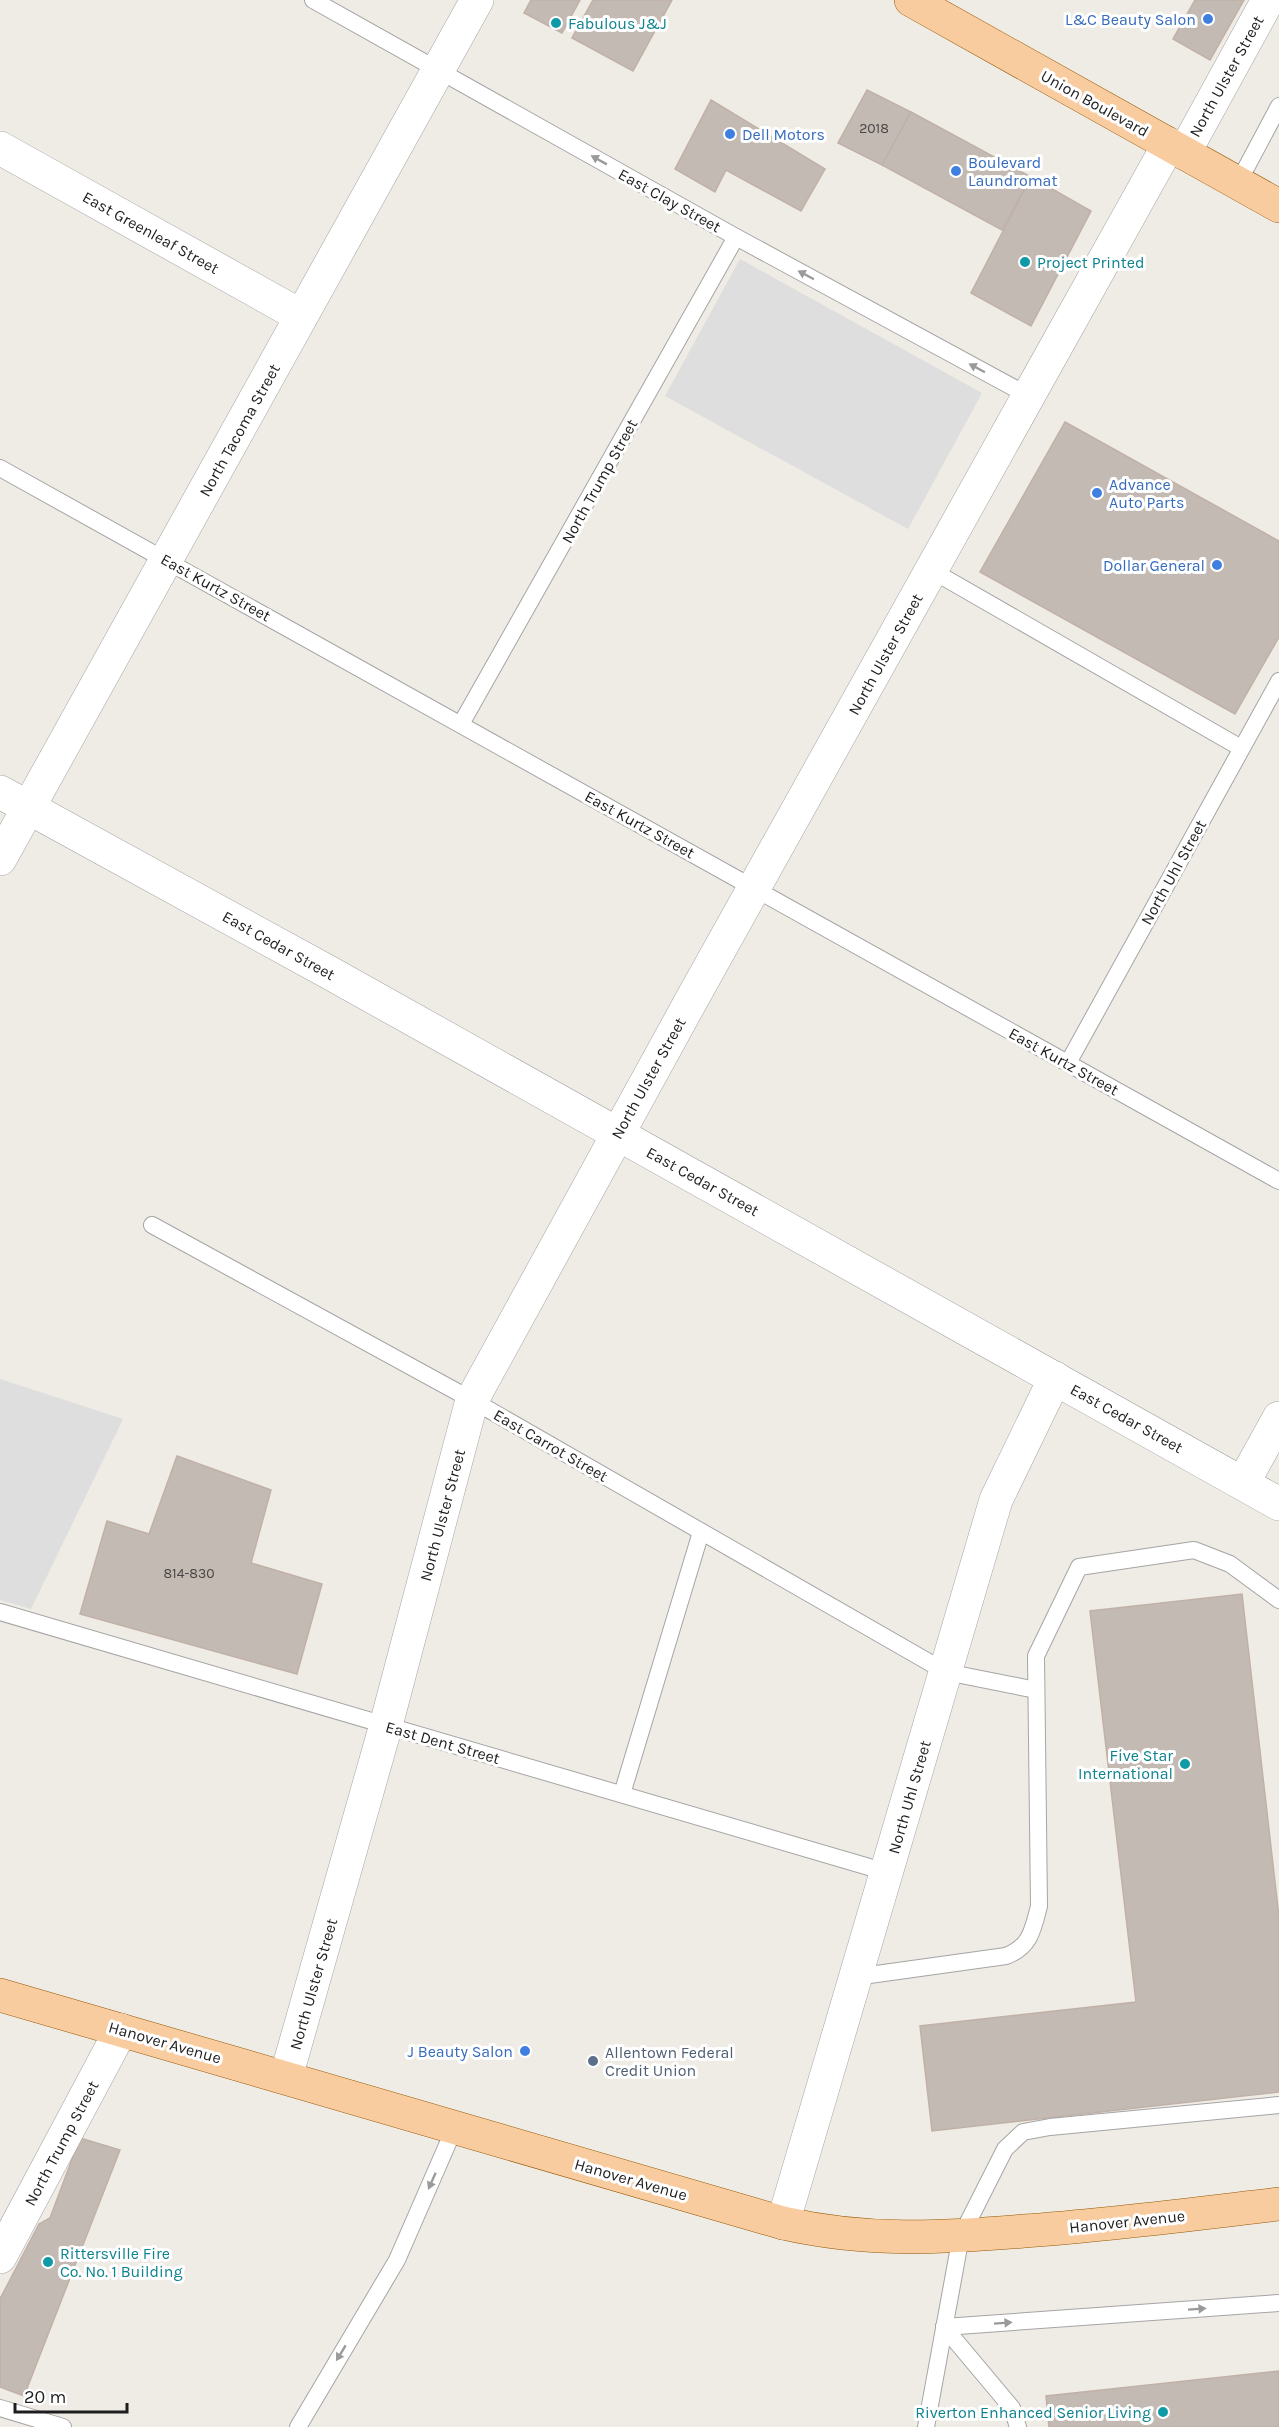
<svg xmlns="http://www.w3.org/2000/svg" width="1279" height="2427" viewBox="0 0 1279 2427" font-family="Karla,sans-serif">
<rect width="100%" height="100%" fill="#efebe5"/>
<g fill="#dedede">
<polygon points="740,259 982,393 908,529 665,396"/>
<polygon points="0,1379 123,1419 31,1609 0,1600"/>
</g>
<g fill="#c4bab4" stroke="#c0b1a7" stroke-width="1.5">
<polygon points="531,0 580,0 562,33 524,13"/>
<polygon points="593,0 672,0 633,71 572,38"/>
<polygon points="1195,0 1244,0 1210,60 1173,39"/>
<polygon points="867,90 911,112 882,165 838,143"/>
<polygon points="711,100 825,169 801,211 726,170 715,192 675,169"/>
<polygon points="911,112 1031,177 1002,230 882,165"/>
<polygon points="1031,177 1091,211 1031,326 971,293"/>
<polygon points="1065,422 1279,541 1279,637 1235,714 980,572"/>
<polygon points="177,1456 271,1490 251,1563 322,1584 297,1674 80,1614 107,1521 149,1534"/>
<polygon points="1242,1594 1279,1917 1279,2092 932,2131 920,2026 1136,2002 1090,1611"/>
<polygon points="80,2138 120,2150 24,2396 0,2387 0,2299 39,2224 50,2218"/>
<polygon points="1279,2371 1279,2427 1049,2427 1046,2396"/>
</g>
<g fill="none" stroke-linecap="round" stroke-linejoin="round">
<g stroke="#a5a5a5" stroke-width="18">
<g id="lane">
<polyline points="313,0 736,237 1029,396"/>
<polyline points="1238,183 1279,106"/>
<polyline points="0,468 1279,1181"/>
<polyline points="931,570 1241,748"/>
<polyline points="461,724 736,237"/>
<polyline points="1068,1063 1279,681"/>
<polyline points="152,1225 472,1400 946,1672 1036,1690"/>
<polyline points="0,1612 886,1872"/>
<polyline points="622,1794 701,1532"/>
<path d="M855,1977L1006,1956C1030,1947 1033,1930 1039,1906L1036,1656L1079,1567L1194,1550L1230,1564L1279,1600"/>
<polyline points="944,2327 1279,2303"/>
<polyline points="944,2327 1012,2408 1018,2427"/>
<polyline points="0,2408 63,2427"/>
<polyline points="298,2427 397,2260 455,2127"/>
<polyline points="926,2427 961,2236 1005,2149 1023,2132 1050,2127 1279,2105"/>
</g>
</g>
<g stroke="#a5a5a5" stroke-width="34">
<g id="street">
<polyline points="0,148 301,316"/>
<polyline points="1184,153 1268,0"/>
<polyline points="0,792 330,973 1279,1504"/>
<polyline points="0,859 477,0"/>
<polyline points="1243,1483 1279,1418"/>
<polyline points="286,2077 386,1725 472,1400 692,999 1169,144"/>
<polyline points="783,2223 996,1500 1055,1378"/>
<polyline points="0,2257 121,2030"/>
</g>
</g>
<g stroke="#955a04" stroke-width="34">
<g id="primary">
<polyline points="911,0 1279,206"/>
<path d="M0,1995L783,2223C866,2242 940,2238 1024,2231C1109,2225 1194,2214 1279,2204"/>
</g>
</g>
<use href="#lane" stroke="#fff" stroke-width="16"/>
<use href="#street" stroke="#fff" stroke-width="33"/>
<use href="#primary" stroke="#f9cca0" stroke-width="33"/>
</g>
<defs><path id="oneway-solid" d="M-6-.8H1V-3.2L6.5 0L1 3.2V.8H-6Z" transform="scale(1.5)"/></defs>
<g fill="#9a9a9a">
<use href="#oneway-solid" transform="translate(599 160) rotate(-151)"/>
<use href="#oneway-solid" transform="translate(806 275) rotate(-152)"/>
<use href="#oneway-solid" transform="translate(977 368) rotate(-152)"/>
<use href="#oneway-solid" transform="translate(432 2181) rotate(114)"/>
<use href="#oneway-solid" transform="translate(1197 2309) rotate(-4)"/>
<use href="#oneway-solid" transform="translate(1003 2323) rotate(-4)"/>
<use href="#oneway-solid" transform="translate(341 2353) rotate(121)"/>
</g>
<g fill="#3f7fe0" stroke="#fff" stroke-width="2">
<circle cx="1208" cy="19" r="6"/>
<circle cx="730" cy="134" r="6"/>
<circle cx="956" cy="171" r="6"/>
<circle cx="1097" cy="493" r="6"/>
<circle cx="1217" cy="565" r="6"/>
<circle cx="525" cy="2051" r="6"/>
</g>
<g fill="#0f9aa8" stroke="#fff" stroke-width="2">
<circle cx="556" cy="23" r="6"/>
<circle cx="1025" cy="262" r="6"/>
<circle cx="1185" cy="1764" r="6"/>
<circle cx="48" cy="2262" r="6"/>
<circle cx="1163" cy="2412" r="6"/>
</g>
<circle fill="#5c6f8a" stroke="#fff" stroke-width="2" cx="593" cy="2061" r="6"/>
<g text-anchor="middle" stroke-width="6" stroke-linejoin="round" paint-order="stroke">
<g font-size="14" fill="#484544">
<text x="874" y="133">2018</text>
<text x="189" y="1578">814-830</text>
</g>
<g font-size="16" fill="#366cbe" stroke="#fff" text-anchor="end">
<text x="1196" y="25">L&amp;C Beauty Salon</text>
<text x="742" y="140" text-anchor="start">Dell Motors</text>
<text x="968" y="168" text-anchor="start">Boulevard<tspan x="968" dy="18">Laundromat</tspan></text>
<text x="1109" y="490" text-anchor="start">Advance<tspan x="1109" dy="18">Auto Parts</tspan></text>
<text x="1205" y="571">Dollar General</text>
<text x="513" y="2057">J Beauty Salon</text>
</g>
<g font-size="16" fill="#0d838f" stroke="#fff" text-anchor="start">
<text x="568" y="29">Fabulous J&amp;J</text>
<text x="1037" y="268">Project Printed</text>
<text x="1173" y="1761" text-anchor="end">Five Star<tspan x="1173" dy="18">International</tspan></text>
<text x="60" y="2259">Rittersville Fire<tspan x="60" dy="18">Co. No. 1 Building</tspan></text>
<text x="1151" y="2418" text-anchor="end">Riverton Enhanced Senior Living</text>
</g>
<g font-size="16" fill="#1e1e1e" stroke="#fff">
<text transform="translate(1226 76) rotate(-61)" y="6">North Ulster Street</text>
<text transform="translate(1095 103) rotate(29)" y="6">Union Boulevard</text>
<text transform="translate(670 200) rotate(29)" y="6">East Clay Street</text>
<text transform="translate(151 232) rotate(29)" y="6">East Greenleaf Street</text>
<text transform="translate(239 430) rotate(-61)" y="6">North Tacoma Street</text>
<text transform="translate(599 481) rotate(-61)" y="6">North Trump Street</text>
<text transform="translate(216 587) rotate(29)" y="6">East Kurtz Street</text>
<text transform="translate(885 654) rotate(-61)" y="6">North Ulster Street</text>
<text transform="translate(640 824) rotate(29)" y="6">East Kurtz Street</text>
<text transform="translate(1173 872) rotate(-61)" y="6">North Uhl Street</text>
<text transform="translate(279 945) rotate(29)" y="6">East Cedar Street</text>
<text transform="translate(1064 1061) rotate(29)" y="6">East Kurtz Street</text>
<text transform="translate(648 1078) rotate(-61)" y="6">North Ulster Street</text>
<text transform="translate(703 1181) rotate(29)" y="6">East Cedar Street</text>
<text transform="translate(1127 1418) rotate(29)" y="6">East Cedar Street</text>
<text transform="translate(551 1445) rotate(30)" y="6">East Carrot Street</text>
<text transform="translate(442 1515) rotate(-75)" y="6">North Ulster Street</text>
<text transform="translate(443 1742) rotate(16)" y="6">East Dent Street</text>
<text transform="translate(909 1797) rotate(-74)" y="6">North Uhl Street</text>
<text transform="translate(313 1984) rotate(-74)" y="6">North Ulster Street</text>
<text transform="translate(165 2042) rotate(16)" y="6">Hanover Avenue</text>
<text transform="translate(61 2143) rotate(-62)" y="6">North Trump Street</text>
<text transform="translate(631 2179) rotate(16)" y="6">Hanover Avenue</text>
<text transform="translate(1127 2221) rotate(-6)" y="6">Hanover Avenue</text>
</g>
<g font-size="16" fill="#4e5e75" stroke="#fff" text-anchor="start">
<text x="605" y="2058">Allentown Federal<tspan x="605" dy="18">Credit Union</tspan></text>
</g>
</g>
<path d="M15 2403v9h112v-9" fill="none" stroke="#1e1e1e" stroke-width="3"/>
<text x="24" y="2403" font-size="18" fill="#1e1e1e" stroke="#ffffff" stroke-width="4.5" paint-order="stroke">20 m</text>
</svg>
